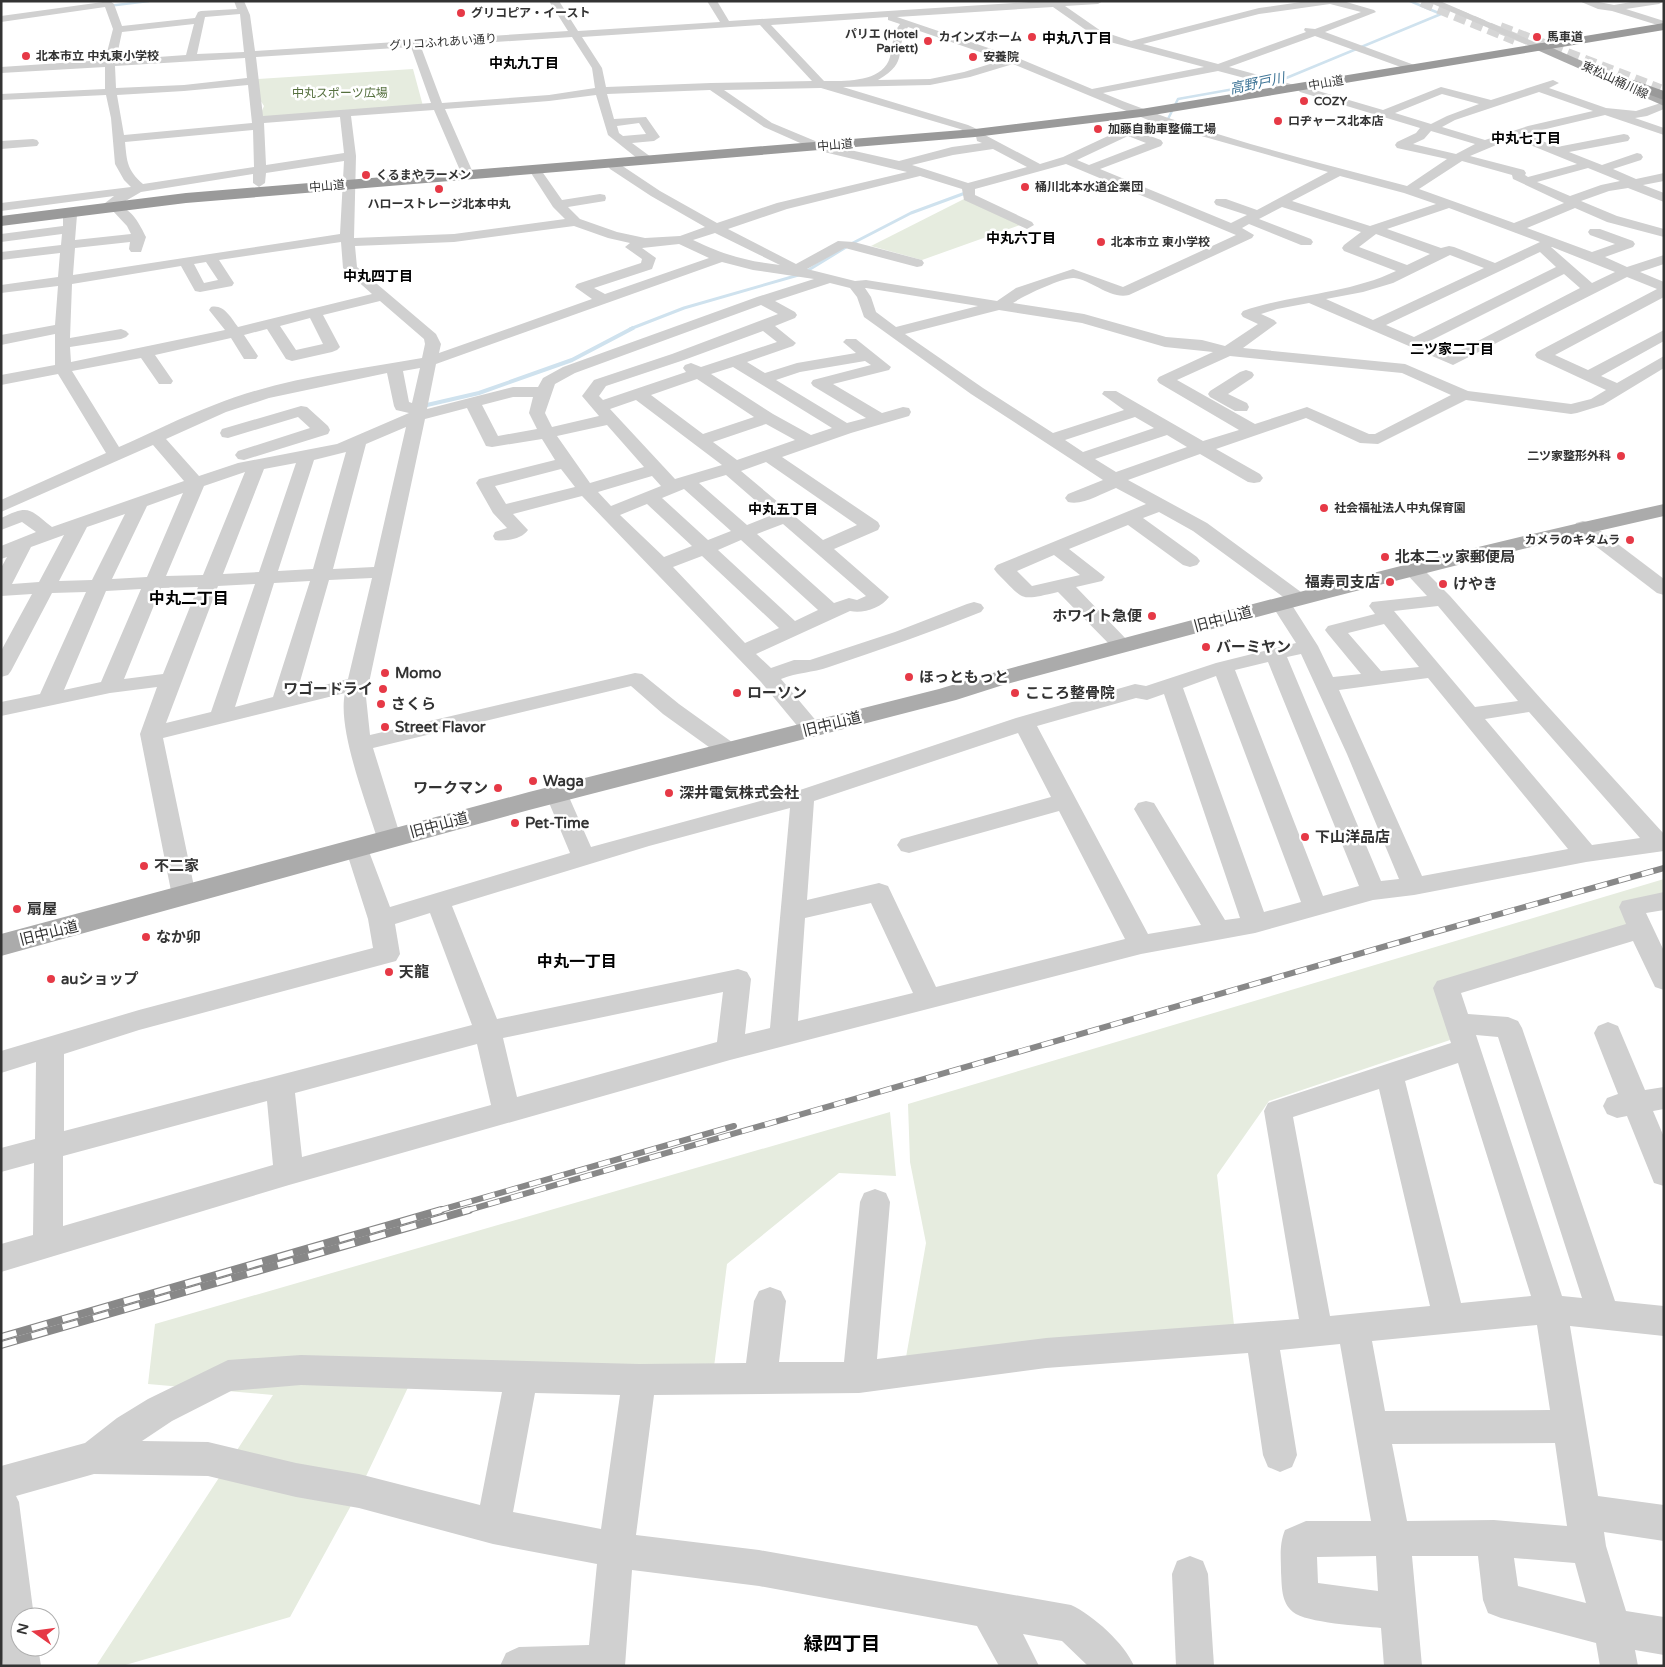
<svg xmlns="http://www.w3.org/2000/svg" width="1665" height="1667" viewBox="0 0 1665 1667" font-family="'Varela Round','Noto Sans JP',sans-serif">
<rect width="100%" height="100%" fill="#fff"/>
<g fill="#e6ecdf">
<polygon points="413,69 423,106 259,118 264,106 257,95 258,79"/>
<polygon points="964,199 1020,225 922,260 871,246"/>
<polygon points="1664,879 1664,902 1623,910 1632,933 1436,986 1456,1038 1269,1101 1217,1175 1234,1325 905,1363 926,1243 910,1162 908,1104"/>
<polygon points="890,1112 896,1176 839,1173 727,1264 714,1367 421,1360 359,1491 290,1617 122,1666 96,1666 273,1395 148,1384 155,1324"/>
</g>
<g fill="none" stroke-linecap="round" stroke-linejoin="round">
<g stroke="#cfe2ee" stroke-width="2.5">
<polyline points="108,6 149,1"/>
<polyline points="1166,123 1178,99 1279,81 1441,14 1410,1"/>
</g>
<polyline stroke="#cfe2ee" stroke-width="3" points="630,329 684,308 802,274 851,244 911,213 968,192"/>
<polyline stroke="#cfe2ee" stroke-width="4" points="427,405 479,393 572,360 633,328"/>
<g stroke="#d6d6d6" stroke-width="12" stroke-dasharray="12 6" stroke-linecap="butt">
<polyline points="1422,1 1515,39"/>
<polyline points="1500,28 1660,90"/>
</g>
<g fill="#d0d0d0" fill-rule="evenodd">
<path d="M110,1L114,4L122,26L195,18L198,12L201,11L237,9L234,1H244L250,15L255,51L568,31L549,1H559L578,31L720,22L707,1H717L729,21L1046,1H1103L1098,4L1065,6L1101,31L1131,41L1259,8L1308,1H1343L1374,10L1376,12L1325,32L1417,66L1418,68L1417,70H1409L1315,36L1229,67L1298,86L1300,88L1298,90L1294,91L1218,71L1103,93C1201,134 1305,159 1407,186L1447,159L1397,148L1395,145L1397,142L1416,133L1420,128L1300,92L1298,90L1300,88H1308L1383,110L1441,87L1491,100L1553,80L1559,83L1549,88L1606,108L1636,111L1664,102V109L1647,116L1635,118L1664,128V135L1605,115L1525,134L1557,147L1624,134L1628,135L1630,138L1628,141L1569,152L1602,165L1637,153L1641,154L1643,157L1641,160L1613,169L1636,179L1664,173V181L1643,185L1664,193V202L1628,188L1609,191L1581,201L1617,216L1664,229V237L1607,222L1575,208L1527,228L1592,252L1615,244L1590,235L1588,232L1590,229H1600L1633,241L1635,244L1633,247L1605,257L1627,267L1664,255V264L1640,272L1664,282V297L1555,355L1588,370L1664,330V341L1601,376L1617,383L1664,356V368L1603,405L1577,413L1571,414L1466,400L1378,444L1360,443L1306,418L1216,449L1260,474L1263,478L1260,482L1254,483L1248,482L1200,454L1128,480L1207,523L1305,595L1308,599L1305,603L1298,605L1290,602L1318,646L1333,677L1361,674L1328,634L1325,630L1328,626L1375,614L1369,606L1372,602L1427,596L1403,570L1406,566L1413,564L1420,566L1450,596L1542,700L1664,834V851L1586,862L1414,895L1373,900L1255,933L1141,954L730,1060L289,1185L1,1272V1244L33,1235L34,1163L1,1172V1148L35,1139L36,1062L1,1073V1051L139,1010L373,948L368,919L345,847L349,841L357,839L365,841L390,907L570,853L545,793L549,788L557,785L565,788L591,847L797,791L1016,718L1135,684L1146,686L1216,663L1296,643L1271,604L1274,600L1286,599L1193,531L1159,512L1143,518L1197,557L1200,561L1197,565L1190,567L1183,565L1128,525L1069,549L1105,577L1102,581L1076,587L1129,642L1132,646L1129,650L1122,652L1115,650L1058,592C1019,601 1025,601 997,573L994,569L997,565L1146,504L1116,488C1102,493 1083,506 1068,502L1065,498L1068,494L1103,480L971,394L864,317L857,297L850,288L830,283L775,301L795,312L797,315L795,318L775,326L796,343L793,346L747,362L765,373L797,363L856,353L843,342L846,339H856L891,367L889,370L833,384L882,413L903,407L909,408L911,412L909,416L851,433L782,457L878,522L880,526L878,530L834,549L889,597C881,608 863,614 850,611L756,654L771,668L794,660H810L895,632L967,604L974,602L981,604L984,608L981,612C931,632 880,650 829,667C812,673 798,672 781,679L823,729L820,734L812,736L804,734L761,682L582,496L513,514L528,530C522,539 505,542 495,540L493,536L495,532L507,528L493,513L476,483L479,479L555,460L542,439L492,447L486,446L467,408L425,419L366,697L370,735L635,673L642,674L679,704L736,745L739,750L736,755L728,757L720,755L663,714L631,686L373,748L401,838L397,844L389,846L381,844L377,838C366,802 337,728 345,693L163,738L196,896L193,902L184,905L175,902L172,896L140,734L157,687L110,693L1,716V702L40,694L86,592L52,593L11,671L8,675L1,677V651L32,594L1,596V568L7,557L1,559V546L36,532L22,522L1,530V518C30,504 29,509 52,527L184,481L153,445L1,512V500L106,453L58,374L1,385V375L55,365V334L1,345V335L55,325L58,286L1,293V285L58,277L60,253L1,260V252L61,245L62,234L1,242V234L63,226V215L70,211L77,215L75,240L131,234L127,226L112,210H102L100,207L114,196L1,211V203L131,187L124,180L115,164L111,118L106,95L1,100V94L105,89V67L1,73V67L105,60L113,29L105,7L1,22V16ZM1330,4L1361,12L1315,29L1305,28L1304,30L1306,32L1218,64L1143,44L1259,14ZM1053,7L1093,35L1110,42L1204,67L1092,89L1018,58L897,17ZM240,14L244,52L197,54L205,17ZM888,17V20L900,24C892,34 893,46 890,57C883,83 844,81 824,81L771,25ZM194,24L186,55L116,60L122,32ZM760,25L812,81L711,83L606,87L602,68L582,37ZM908,27L1003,60L964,72L930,79L878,80C911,61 893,50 908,27ZM572,37L592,68L595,88L549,95L442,103L421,47ZM411,47L431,103L263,116L256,57ZM245,58L247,78L184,85L116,88L115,66ZM1013,64L1153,122L1123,129L1063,157L1040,164L985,135H980L979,130L968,125L843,87L930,85L970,77ZM248,85L252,123L124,135L117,95L184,91ZM821,88L960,129L976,136L977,141L982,143L952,147L899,161L828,145L824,146L822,149L824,152L907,172L777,203L717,223L660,191L618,163H610L608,166L610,169L651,196L705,227L680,236L645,238L617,232L580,219L568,207L605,201L606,198L605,195L600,194L562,200L541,170L537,169L531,173L553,207L565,219L454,234L354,238L356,156L351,116L434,110L462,175L468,179L474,175L445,109L549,101L596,95L608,135L643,163H651L653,160L651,157L632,143L654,141L660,137L646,117L614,119L607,94L710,90L764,127L816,150L822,146L820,143L772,123L724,90ZM1539,92L1593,111L1528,126L1485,140L1442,127L1455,120ZM1442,94L1479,104L1447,116L1431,124L1395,113ZM340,117L344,153L266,165L264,123ZM639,123L646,134L623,136L619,133L617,126ZM1166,126L1328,172L1257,210L1226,199H1216L1214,202L1216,205L1247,215L1231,223L1100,169L1161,146L1163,143L1161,140L1139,132ZM253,130L254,167L143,184C127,170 127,162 125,142ZM1431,131L1475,144L1456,154L1413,144L1424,139ZM1128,136L1146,143L1089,165L1077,160ZM1513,138L1577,164L1528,177L1525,175L1526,173L1524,170L1470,156ZM993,149L1027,167L968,183L912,165L953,155ZM344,161L340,234L73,275L75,248L130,242L129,249L131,252H141L146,237C140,225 132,208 117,206L141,192L253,174V183L259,187L265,183L266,173ZM1462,161L1512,175L1513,179L1564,203L1514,223L1419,189ZM1066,164L1236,235L1123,287L1073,269L1016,288L997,301L866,280L855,281L807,269L845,248L917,267L922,266L924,263L922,260L854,242L838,241L796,264L728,229L787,209L920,176L962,189L964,200L1027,229L1034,225L1032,222L975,195V189ZM1588,168L1620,181L1601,185L1570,196L1537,182ZM1340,176L1404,193L1436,204L1370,226L1292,201ZM1282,207L1361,232L1344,245L1342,248L1344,251L1396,271C1348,294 1293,294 1243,311L1241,314L1243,317L1258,324L1225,346L1202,340L1166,337L1084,314L1013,303C1023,296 1063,277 1074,278C1092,280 1111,300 1129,295L1252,238L1254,235L1242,228L1249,224L1301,245H1311L1313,242L1311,239L1259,219ZM1449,208L1540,242L1495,263L1454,247L1449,246L1441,248L1387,229ZM574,226L608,238L630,243L625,247L642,259L641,263L577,284L575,287L592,299L439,353L441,344L436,334L357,267L355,246L454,242ZM715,233L780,265C745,261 725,255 693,240ZM1376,234L1430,254L1407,265L1359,247ZM341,242L343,268L372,294L238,327C231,318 224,304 211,307L209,310L225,330L71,362L70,347L121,339L126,337L129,334L126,331L121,329L70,338L72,284L181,266L195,291L200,292L232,286L234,283L219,260ZM679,244L709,258L605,294L594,288L652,269L656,258L642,248ZM1551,247H1552L1615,272L1592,283ZM1540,252L1556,267L1414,337L1386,325ZM1450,255L1484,268L1373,320L1326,299L1363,292L1393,283ZM206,262L218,280L204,283L194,264ZM722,262L753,270L814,279L757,297L563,367L543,378L538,387H513L427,409L436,364ZM1564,274L1580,288L1453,354L1426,343ZM1627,277L1657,289L1537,352L1535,355L1537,358L1606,390L1591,399L1571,404L1468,391L1405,364L1243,348L1277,323L1274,320L1261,314L1277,309L1309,303L1453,365ZM865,288H866L978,306L896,327L876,312L871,297ZM380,301L424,339L425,344L422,358C354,370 278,379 214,405C182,417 151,433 119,447L72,371L141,358L159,384H171L173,381L155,355L231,338L244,359H256L258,356L244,335L267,329L286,359L292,361L332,352L337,350L340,347L323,315ZM761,305L778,314L672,354L594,380L582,396L599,416L552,427L545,413L555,384L575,373ZM999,310L1082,323L1165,347L1213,352L1159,377L1157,380L1159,383L1239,430L1203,441L1116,391H1104L1102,394L1124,410L1053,433L983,388L905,334ZM310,318L323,344L296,350L280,326ZM763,331L777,342L701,367L691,363L685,365L683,368L686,372L603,400L599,396L606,386L684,360ZM1230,356L1402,373L1451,395L1375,434H1369L1307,407L1255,424L1177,380ZM865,361L871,365L813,380L811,383L813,386L866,418L847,423L776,380L800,372ZM733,367L832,428L811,435L773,414L711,374ZM420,368L412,403L409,402L403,371ZM387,373L394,406L396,410L409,413L337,444L238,463L199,476L166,439L226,412L269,398ZM697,379L754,417L703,434L651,395ZM513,397H533L529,413L537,429L498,436L482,405ZM636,400L722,465L675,479L610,409ZM1135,417L1154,428L1083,452L1065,440ZM766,424L795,440L737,460L713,442ZM607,425L644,467L590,483L557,436ZM406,427L374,567L333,569L366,444ZM1167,435L1187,447L1116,472L1095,459ZM346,452L313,569L278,571L314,460ZM766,462L857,525L823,540L741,471ZM296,463L259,572L223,574L264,469ZM561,469L575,487L506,504L495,486ZM245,472L203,575L166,576L204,486ZM726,475L772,515L747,525L699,483ZM652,476L661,486L611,506L598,492ZM684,489L731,531L708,540L662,498ZM183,493L147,577L112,579L147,506ZM647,504L692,546L664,557L620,515ZM125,514L92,580L59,581L87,527ZM783,524L866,596L857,600L849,598L834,603L757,534ZM64,535L39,582L12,584L31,547ZM741,540L818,610L795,621L718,550ZM1054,555L1080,575L1032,586L1017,571ZM702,556L779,628L745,643L673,567ZM372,578L348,679L297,692L329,580ZM310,581L273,697L235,707L274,583ZM255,584L211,712L166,723L218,586ZM198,587L163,674L124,679L161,588ZM141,589L101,682L64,690L106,591ZM1438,606L1518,701L1475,707L1394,611ZM1384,624L1419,667L1381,671L1348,633ZM1301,654L1347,754L1399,879L1381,881L1287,657ZM1268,662L1359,886L1323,896L1235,670ZM1216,676L1301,902L1264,912L1183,688ZM1428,678L1568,849L1422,876L1339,690ZM1164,694L1240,918L1225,920L1154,803L1146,801L1138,803L1134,809L1201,925L1148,934L1037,726L1136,698L1147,700ZM1529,712L1640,838L1592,845L1485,719ZM1018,733L1051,797L901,839L897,845L901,851L909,853L1059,811L1125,939L936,987L888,886L879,883L807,900L814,801ZM790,808L770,1028L745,1034L751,979L747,972L738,969L497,1019L452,906L649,846ZM871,903L913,993L798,1021L805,918ZM430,913L472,1025L64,1131V1054L139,1030L396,961L400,954L395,924ZM723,992L717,1042L517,1097L503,1038ZM477,1044L491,1105L302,1157L295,1093ZM267,1101L273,1165L63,1226V1156Z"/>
<polygon points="1426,1 1440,1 1546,47 1545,49 1537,49"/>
<polygon points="1579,1 1594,1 1614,5 1637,1 1664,1 1659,4 1626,9 1664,21 1664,27 1612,11 1598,9"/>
<polygon points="33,139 37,140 39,143 37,146 1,149 1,141"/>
<polygon points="1246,370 1252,372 1254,375 1252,378 1228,394 1247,403 1249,407 1247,411 1235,411 1210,397 1208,394 1210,391 1240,372"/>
<polygon points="301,406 307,407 328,426 330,430 328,434 244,460 238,459 235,455 238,451 310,428 298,417 228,438 222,437 220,433 222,429"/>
<polygon points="1583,521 1590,523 1664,579 1664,595 1657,593 1576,531 1574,527 1576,523"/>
<path d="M1664,892V910L1646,913L1664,951V990L1655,987L1633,941L1461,993L1468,1014L1508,1017L1518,1021L1522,1028L1615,1301L1664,1306V1336L1570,1326L1598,1496L1664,1505V1541L1604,1532L1606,1546L1626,1611L1664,1617V1655L1635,1650L1638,1666H1600L1596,1643L1501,1618L1488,1613L1483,1600L1478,1556H1412L1422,1666H1384L1381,1628C1362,1626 1306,1623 1293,1612C1281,1602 1282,1587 1281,1572C1281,1557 1279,1545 1285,1530L1306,1521H1371L1340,1344L1280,1350L1297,1455L1292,1467L1280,1472L1268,1467L1263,1455L1248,1353L1046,1368L859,1393L654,1395L636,1535L759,1550L1071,1605C1093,1615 1125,1644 1134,1666H1088L1062,1641L1023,1634L1039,1666H999L977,1626L759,1586L632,1570L625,1666H500L506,1653L519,1647L589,1645L597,1564L493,1544L359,1508L296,1497L208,1476L94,1474L16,1496L19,1502L34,1617H20V1647H38L41,1666H3L1,1651V1466L85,1443L117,1418L148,1399L228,1360L301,1355L639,1364L746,1363L754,1301L759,1291L770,1287L781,1291L786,1301L779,1362H844L860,1202L864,1193L875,1189L886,1193L890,1202L877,1359L1046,1338L1299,1319L1264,1111L1268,1103L1451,1043L1433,988L1437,981L1626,924L1619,907L1622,901ZM1476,1035L1498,1037L1582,1298L1562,1296ZM1458,1063L1531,1296L1461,1303L1405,1081ZM1379,1089L1430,1306L1330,1316L1293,1117ZM1537,1325L1550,1410L1385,1411L1372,1341ZM301,1385L502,1392L480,1505L359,1474L296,1463L208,1442L142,1441L172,1421L231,1391ZM535,1393L620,1395L601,1529L513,1512ZM1555,1443L1567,1526L1494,1520L1407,1521L1392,1444ZM1376,1556L1378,1591L1318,1583L1317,1557ZM1514,1558L1575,1563L1586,1603L1518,1586Z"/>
<polygon points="1608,1022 1618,1026 1645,1090 1664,1087 1664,1109 1653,1111 1664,1137 1664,1186 1654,1183 1627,1116 1617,1118 1607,1114 1603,1106 1607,1098 1618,1094 1594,1033 1598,1026"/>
<polygon points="1190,1556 1203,1561 1208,1574 1214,1666 1176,1666 1172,1574 1177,1561"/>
</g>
<g fill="#ababab" fill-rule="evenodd">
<polygon points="1541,43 1664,97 1664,106 1537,50 1535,47 1537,44"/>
<path d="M1664,504V516C1442,566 1222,626 1003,685L956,700L529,810L1,956V934L529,792L939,689L985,675C1211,615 1436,554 1664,504Z"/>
</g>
<g fill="#9a9a9a" fill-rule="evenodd">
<polygon points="1664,23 1664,30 1141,117 975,137 186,203 1,226 1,216 186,193 975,129 1141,109"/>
<polygon points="1616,74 1664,91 1664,100 1612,81 1610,78 1612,75"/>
</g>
<g stroke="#888" stroke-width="6">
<g id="rail-far1">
<polyline points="437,1211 734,1126"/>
<polyline points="465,1211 1428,934 1664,868"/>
</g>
</g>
<g stroke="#888" stroke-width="8">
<g id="rail">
<polyline points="1,1337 441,1210"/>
<polyline points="1,1345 469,1210"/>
</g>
</g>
<use href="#rail-far1" stroke="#fff" stroke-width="4.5" stroke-dasharray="12" stroke-linecap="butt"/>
<use href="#rail" stroke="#fff" stroke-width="5.5" stroke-dasharray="16" stroke-linecap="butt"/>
</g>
<g fill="#e63946" stroke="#fff" stroke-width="2">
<circle cx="461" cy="13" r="5"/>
<circle cx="1032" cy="37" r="5"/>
<circle cx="1537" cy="37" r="5"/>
<circle cx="928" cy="41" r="5"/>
<circle cx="26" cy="56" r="5"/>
<circle cx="973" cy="57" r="5"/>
<circle cx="1304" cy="101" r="5"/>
<circle cx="1278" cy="121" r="5"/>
<circle cx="1098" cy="129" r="5"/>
<circle cx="366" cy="175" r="5"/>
<circle cx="1025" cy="187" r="5"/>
<circle cx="439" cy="189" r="5"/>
<circle cx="1101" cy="242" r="5"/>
<circle cx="1621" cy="456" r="5"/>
<circle cx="1324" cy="508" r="5"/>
<circle cx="1630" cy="540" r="5"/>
<circle cx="1385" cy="557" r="5"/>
<circle cx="1390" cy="582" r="5"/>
<circle cx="1443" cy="584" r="5"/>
<circle cx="1152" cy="616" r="5"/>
<circle cx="1206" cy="647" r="5"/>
<circle cx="385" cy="673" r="5"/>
<circle cx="909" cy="677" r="5"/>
<circle cx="383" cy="689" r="5"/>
<circle cx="737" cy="693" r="5"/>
<circle cx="1015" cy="693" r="5"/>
<circle cx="381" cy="704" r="5"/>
<circle cx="385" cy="727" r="5"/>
<circle cx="533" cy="781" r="5"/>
<circle cx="498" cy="788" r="5"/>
<circle cx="669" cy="793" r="5"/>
<circle cx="515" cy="823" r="5"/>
<circle cx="1305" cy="837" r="5"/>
<circle cx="144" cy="866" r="5"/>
<circle cx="17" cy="909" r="5"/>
<circle cx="146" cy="937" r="5"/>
<circle cx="389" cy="972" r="5"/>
<circle cx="51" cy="979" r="5"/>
</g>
<g text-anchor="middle" stroke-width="5" stroke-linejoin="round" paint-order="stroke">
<g font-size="12" font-weight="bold" fill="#333" stroke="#fff" text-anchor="start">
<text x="471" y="17">グリコピア・イースト</text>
<text x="918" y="38" text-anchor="end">パリエ (Hotel<tspan x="918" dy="14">Pariett)</tspan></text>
<text x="1022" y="41" text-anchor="end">カインズホーム</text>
<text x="1547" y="41">馬車道</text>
<text x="36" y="60">北本市立 中丸東小学校</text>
<text x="983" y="61">安養院</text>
<text x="1314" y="105">COZY</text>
<text x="1288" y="125">ロヂャース北本店</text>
<text x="1108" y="133">加藤自動車整備工場</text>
<text x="376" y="179">くるまやラーメン</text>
<text x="1035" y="191">桶川北本水道企業団</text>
<text x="439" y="208" text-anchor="middle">ハローストレージ北本中丸</text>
<text x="1111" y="246">北本市立 東小学校</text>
<text x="1611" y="460" text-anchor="end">二ツ家整形外科</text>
<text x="1334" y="512">社会福祉法人中丸保育園</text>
<text x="1620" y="544" text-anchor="end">カメラのキタムラ</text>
</g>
<g font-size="12" fill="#333" stroke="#fff">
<text transform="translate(443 42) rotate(-4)" y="4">グリコふれあい通り</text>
<text transform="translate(1615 80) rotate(25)" y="4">東松山桶川線</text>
<text transform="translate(1326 83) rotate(-10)" y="4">中山道</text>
<text transform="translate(835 145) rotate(-5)" y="4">中山道</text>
<text transform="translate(327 186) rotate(-5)" y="4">中山道</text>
</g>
<g font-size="12" fill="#56703f" stroke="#fff">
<text x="340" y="97">中丸スポーツ広場</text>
</g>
<g font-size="14" font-weight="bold" fill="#000" stroke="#fff">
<text x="1077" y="43">中丸八丁目</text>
<text x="524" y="68">中丸九丁目</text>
<text x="1526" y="143">中丸七丁目</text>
<text x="1021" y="243">中丸六丁目</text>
<text x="378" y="281">中丸四丁目</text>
<text x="1452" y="354">二ツ家二丁目</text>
<text x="783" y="514">中丸五丁目</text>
</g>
<g font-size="14" font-style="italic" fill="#3f7597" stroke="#fff">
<text transform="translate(1257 83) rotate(-12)" y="5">高野戸川</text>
</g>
<g font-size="15" font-weight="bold" fill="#333" stroke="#fff" text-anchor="start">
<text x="1395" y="562">北本二ッ家郵便局</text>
<text x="1380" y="587" text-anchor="end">福寿司支店</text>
<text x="1453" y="589">けやき</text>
<text x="1142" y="621" text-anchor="end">ホワイト急便</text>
<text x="1216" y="652">バーミヤン</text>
<text x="395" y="678">Momo</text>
<text x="919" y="682">ほっともっと</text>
<text x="373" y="694" text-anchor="end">ワゴードライ</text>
<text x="747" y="698">ローソン</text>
<text x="1025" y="698">こころ整骨院</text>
<text x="391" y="709">さくら</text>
<text x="395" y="732">Street Flavor</text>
<text x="543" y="786">Waga</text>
<text x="488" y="793" text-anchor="end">ワークマン</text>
<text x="679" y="798">深井電気株式会社</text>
<text x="525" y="828">Pet-Time</text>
<text x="1315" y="842">下山洋品店</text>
<text x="154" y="871">不二家</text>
<text x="27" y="914">扇屋</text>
<text x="156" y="942">なか卯</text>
<text x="399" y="977">天龍</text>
<text x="61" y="984">auショップ</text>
</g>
<g font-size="15" fill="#333" stroke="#fff">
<text transform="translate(1223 619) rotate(-15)" y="5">旧中山道</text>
<text transform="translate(832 724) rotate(-14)" y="5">旧中山道</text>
<text transform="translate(439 825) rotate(-15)" y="5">旧中山道</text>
<text transform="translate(49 933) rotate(-14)" y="5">旧中山道</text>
</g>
<g font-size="16" font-weight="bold" fill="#000" stroke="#fff">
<text x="189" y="604">中丸二丁目</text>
<text x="577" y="967">中丸一丁目</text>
</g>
<g font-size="19" font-weight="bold" fill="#000" stroke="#fff">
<text x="842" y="1650">緑四丁目</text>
</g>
</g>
<rect width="1665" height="1667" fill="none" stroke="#333333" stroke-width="5"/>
<g transform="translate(35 1632) rotate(284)"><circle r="24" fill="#ffffff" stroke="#adadad"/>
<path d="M0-4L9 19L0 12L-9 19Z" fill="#e63946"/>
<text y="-8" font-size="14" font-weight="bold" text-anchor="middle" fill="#333333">N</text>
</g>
</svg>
